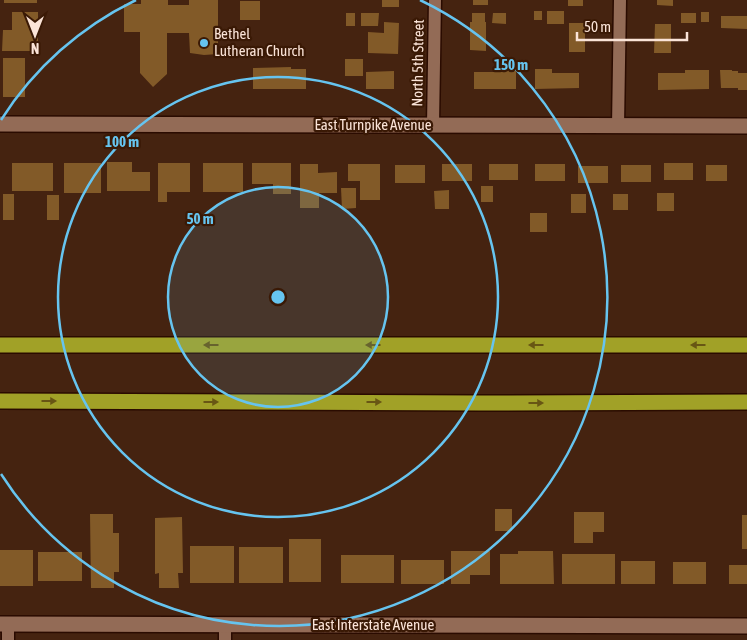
<svg xmlns="http://www.w3.org/2000/svg" width="747" height="640" viewBox="0 0 747 640" font-family="'Asap Condensed',sans-serif">
<rect width="100%" height="100%" fill="#452310"/>
<g fill="#825a28">
<rect x="4" y="0" width="33" height="3"/>
<polygon points="141,0 168,0 168,5 189,5 189,0 218,0 218,54 204,55 190,53 189,33 167,33 167,74 153,87 140,73 140,32 124,32 124,4 141,4"/>
<rect x="382" y="0" width="17" height="7"/>
<rect x="473" y="0" width="15" height="5"/>
<rect x="568" y="0" width="15" height="6"/>
<polygon points="657,0 673,0 673,6 657,5"/>
<rect x="240" y="1" width="20" height="19"/>
<rect x="534" y="11" width="8" height="9"/>
<rect x="547" y="11" width="17" height="13"/>
<polygon points="12,12 38,12 38,51 2,51 3,30 12,30"/>
<rect x="701" y="12" width="8" height="10"/>
<rect x="346" y="13" width="9" height="13"/>
<polygon points="361,13 379,13 378,26 361,26"/>
<polygon points="472,13 485,13 485,22 486,22 486,51 470,50 470,22 472,22"/>
<polygon points="493,13 506,13 506,24 492,23"/>
<rect x="681" y="13" width="15" height="10"/>
<polygon points="721,16 747,16 747,29 721,28"/>
<polygon points="384,22 399,23 398,54 368,53 368,32 384,33"/>
<rect x="569" y="23" width="16" height="29"/>
<polygon points="655,24 671,24 671,53 654,53"/>
<rect x="3" y="58" width="22" height="39"/>
<rect x="345" y="59" width="18" height="17"/>
<polygon points="291,67 291,69 306,69 306,89 253,89 253,68"/>
<polygon points="535,69 552,69 552,73 579,73 579,88 535,89"/>
<polygon points="502,70 516,70 516,89 474,89 474,72 502,72"/>
<polygon points="685,70 709,70 709,89 658,90 658,73 685,73"/>
<polygon points="720,70 732,70 732,71 738,71 738,73 747,73 747,90 738,90 738,88 721,88"/>
<polygon points="394,71 394,89 366,89 366,72"/>
<polygon points="107,162 132,162 132,172 150,172 150,191 107,191"/>
<rect x="12" y="163" width="41" height="28"/>
<rect x="64" y="163" width="37" height="30"/>
<polygon points="158,163 190,163 190,192 167,192 167,202 158,202"/>
<rect x="203" y="163" width="40" height="29"/>
<polygon points="252,163 291,163 291,194 273,194 273,184 252,184"/>
<rect x="664" y="163" width="29" height="17"/>
<polygon points="300,164 318,164 318,173 337,172 337,193 319,193 319,208 300,208"/>
<polygon points="348,164 380,164 380,200 360,200 360,181 348,181"/>
<rect x="442" y="164" width="30" height="17"/>
<rect x="489" y="164" width="29" height="16"/>
<rect x="535" y="164" width="30" height="17"/>
<rect x="395" y="165" width="30" height="18"/>
<rect x="621" y="165" width="30" height="17"/>
<rect x="706" y="165" width="21" height="16"/>
<rect x="578" y="166" width="30" height="17"/>
<rect x="481" y="186" width="12" height="16"/>
<polygon points="341,188 356,188 356,208 342,209"/>
<polygon points="449,190 449,209 435,209 434,191"/>
<rect x="657" y="193" width="17" height="18"/>
<rect x="3" y="194" width="11" height="26"/>
<rect x="571" y="194" width="15" height="19"/>
<rect x="613" y="194" width="15" height="16"/>
<rect x="47" y="195" width="12" height="25"/>
<rect x="530" y="213" width="17" height="19"/>
<rect x="495" y="509" width="17" height="22"/>
<polygon points="574,512 604,512 604,532 593,532 593,543 574,543"/>
<polygon points="90,514 113,514 113,533 119,533 119,572 114,572 114,588 91,588"/>
<rect x="742" y="515" width="5" height="34"/>
<polygon points="182,517 183,573 178,573 179,588 159,588 159,573 155,574 155,518"/>
<rect x="289" y="539" width="32" height="43"/>
<rect x="190" y="546" width="44" height="37"/>
<rect x="239" y="547" width="44" height="36"/>
<rect x="0" y="550" width="33" height="36"/>
<polygon points="451,551 490,551 490,575 470,575 470,584 451,584"/>
<polygon points="518,551 553,551 554,584 500,584 500,554 518,554"/>
<rect x="38" y="552" width="44" height="29"/>
<rect x="562" y="554" width="53" height="30"/>
<rect x="341" y="555" width="53" height="28"/>
<rect x="401" y="560" width="43" height="24"/>
<rect x="621" y="561" width="34" height="23"/>
<rect x="673" y="562" width="33" height="22"/>
<rect x="729" y="565" width="18" height="19"/>
</g>
<g fill="none" stroke-linecap="round" stroke-linejoin="round">
<g stroke="#2a0b00" stroke-width="15">
<g id="minor">
<polyline points="433,125 435,0"/>
<polyline points="618,126 620,0"/>
<polyline points="225,624 225,640"/>
<polyline points="8,640 8,624"/>
</g>
</g>
<g stroke="#2a0b00" stroke-width="18">
<g id="tertiary">
<polyline points="0,124 747,126"/>
<polyline points="0,624 747,626"/>
</g>
</g>
<g stroke="#2a0b00" stroke-width="18">
<g id="motorway">
<polyline points="0,345 747,345"/>
<polyline points="0,401 479,403 747,402"/>
</g>
</g>
<use href="#minor" stroke="#936b56" stroke-width="12"/>
<use href="#tertiary" stroke="#936b56" stroke-width="15"/>
<use href="#motorway" stroke="#a1a127" stroke-width="15"/>
</g>
<defs><path id="oneway-solid" d="M-6-.8H1V-3.2L6.5 0L1 3.2V.8H-6Z" transform="scale(1.25)"/></defs>
<g fill="#685614">
<use href="#oneway-solid" transform="translate(211 345) rotate(-180)"/>
<use href="#oneway-solid" transform="translate(373 345) rotate(-180)"/>
<use href="#oneway-solid" transform="translate(536 345) rotate(-180)"/>
<use href="#oneway-solid" transform="translate(698 345) rotate(-180)"/>
<use href="#oneway-solid" transform="translate(49 401)"/>
<use href="#oneway-solid" transform="translate(211 402)"/>
<use href="#oneway-solid" transform="translate(374 402)"/>
<use href="#oneway-solid" transform="translate(536 403)"/>
</g>
<circle cx="278" cy="297" r="110" fill="#66c4ef" fill-opacity=".12"/>
<g fill="none" stroke="#66c4ef" stroke-width="2.5">
<circle cx="278" cy="297" r="110"/>
<circle cx="278" cy="297" r="220"/>
<path d="M1 120A329 329 0 0 1 136 0M420 0A329 329 0 1 1 1 474"/>
</g>
<circle fill="#66c4ef" stroke="#3a1905" stroke-width="2" cx="204" cy="43" r="5"/>
<g text-anchor="middle" stroke-width="4.5" stroke-linejoin="round" paint-order="stroke">
<g font-size="15" fill="#fbe4d8" stroke="#3a1905" text-anchor="start">
<text x="214" y="39">Bethel<tspan x="214" dy="17">Lutheran Church</tspan></text>
</g>
<g font-size="15" fill="#fbe4d8" stroke="#3a1905">
<text transform="translate(418 63) rotate(-89)" y="5">North 5th Street</text>
<text x="373" y="130">East Turnpike Avenue</text>
<text x="373" y="630">East Interstate Avenue</text>
</g>
</g>
<circle cx="278" cy="297" r="8" fill="#66c4ef" stroke="#3a1905" stroke-width="2.5"/>
<g font-size="15" text-anchor="middle" font-weight="bold" fill="#66c4ef" stroke="#3a1905" stroke-width="4.5" stroke-linejoin="round" paint-order="stroke">
<text x="511" y="70">150 m</text>
<text x="122" y="147">100 m</text>
<text x="200" y="224">50 m</text>
</g>
<g transform="translate(35 35) rotate(180)" stroke="#3a1905" stroke-width="4" paint-order="stroke">
<path d="M0-4L9 19L0 12L-9 19Z" fill="#fbe4d8"/>
<text y="-8" font-size="14" font-weight="bold" text-anchor="middle" fill="#fbe4d8">N</text>
</g>
<path d="M577 32v8h110v-8" fill="none" stroke="#fbe4d8" stroke-width="2.5"/>
<text x="584" y="32" font-size="15" fill="#fbe4d8" stroke="#3a1905" stroke-width="4" paint-order="stroke">50 m</text>
</svg>
